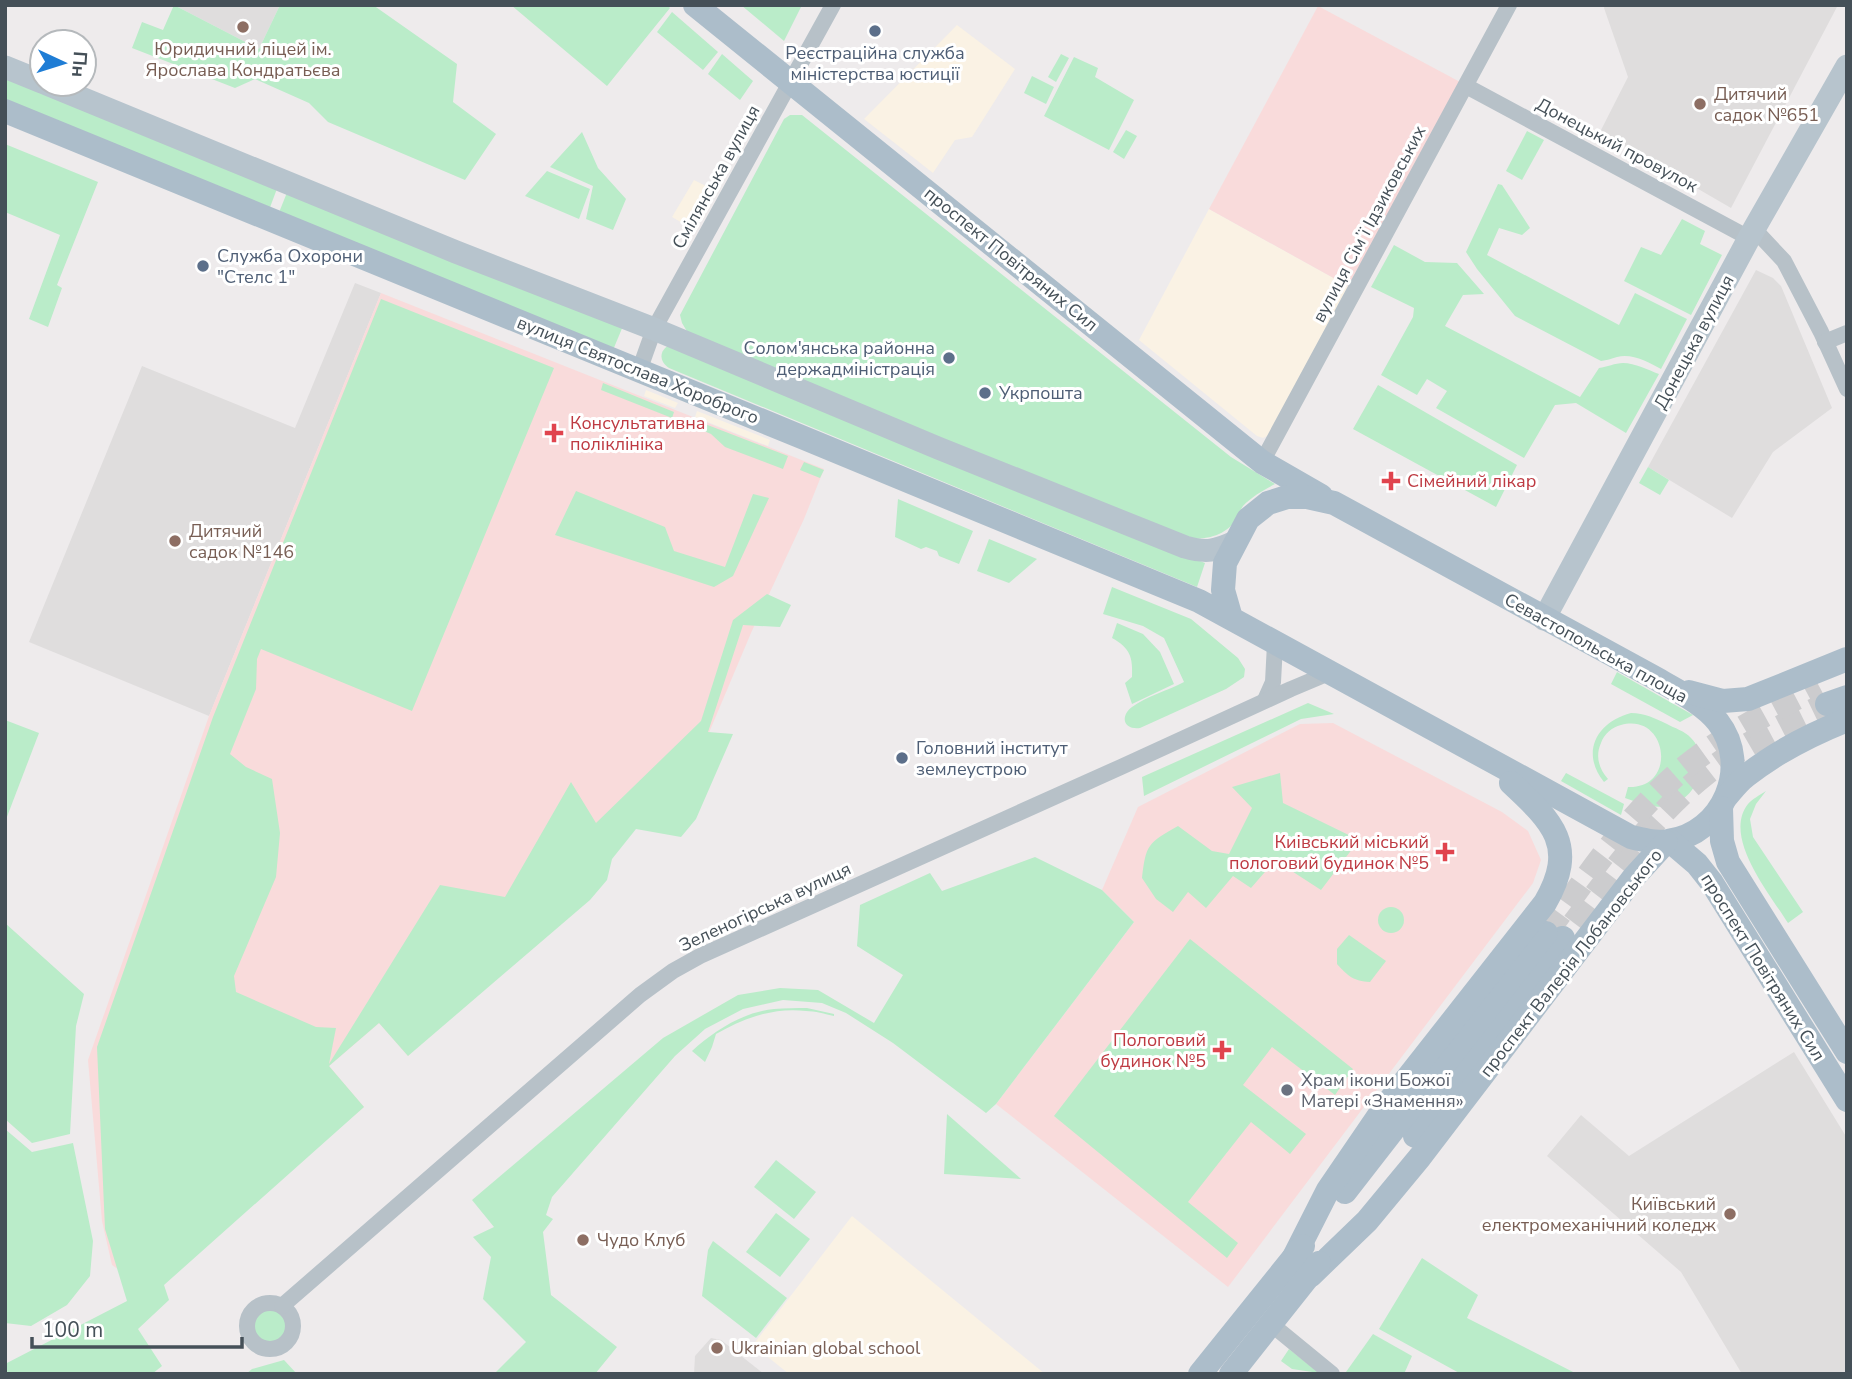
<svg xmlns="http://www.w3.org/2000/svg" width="1852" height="1379" viewBox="0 0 1852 1379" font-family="'Nunito Sans',sans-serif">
<rect width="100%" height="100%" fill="#eeebec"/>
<g fill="#faf2e4">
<polygon points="957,25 1015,69 972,137 955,140 933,173 864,119"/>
<polygon points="694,180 706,186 684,224 672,217"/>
<polygon points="1209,209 1348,286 1269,435 1263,438 1257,436 1139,340"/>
<polygon points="646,390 678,403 675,408 644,396"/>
<polygon points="697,411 770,440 768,446 695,417"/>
<polygon points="852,1216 1045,1374 789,1374 753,1345"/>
</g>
<g fill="#dfdddd">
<polygon points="174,5 280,5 259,49"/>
<polygon points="1605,5 1838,5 1731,208 1600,132 1628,77 1604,8"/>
<polygon points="1756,270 1773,278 1781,286 1832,408 1773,452 1732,518 1648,467"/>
<polygon points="355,283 381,293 209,716 29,642 142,366 295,428"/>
<polygon points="1794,1052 1847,1138 1847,1374 1742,1374 1681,1272 1547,1156 1581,1115 1629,1156"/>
<polygon points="711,1338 721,1340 764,1374 694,1374 695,1356"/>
</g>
<g fill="#f9dbdb">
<polygon points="1318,6 1462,83 1348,286 1209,209"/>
<polygon points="381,293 824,469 804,519 751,633 673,818 630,820 408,1056 379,1023 329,1066 364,1107 149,1291 112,1265 102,1221 88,1060 209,716"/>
<polygon points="1333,723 1502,812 1528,831 1541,860 1533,883 1228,1287 996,1104 1134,922 1102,890 1138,807 1300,724"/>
</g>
<g fill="#baecc9">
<polygon points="174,5 259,49 280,5 373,5 457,64 453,102 496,134 465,180 328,122 309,103 255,79 235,88 132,48 142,22 163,30"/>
<polygon points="511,5 667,5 670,8 607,86"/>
<polygon points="741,5 802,5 784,41"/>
<polygon points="672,12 718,52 703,70 657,32"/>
<polygon points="722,54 753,81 740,100 708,74"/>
<polygon points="1061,54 1069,58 1056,82 1048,77"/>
<polygon points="1074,57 1098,68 1095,77 1134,100 1109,150 1044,116"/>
<polygon points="5,72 278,186 269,210 5,102"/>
<polygon points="1032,76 1054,87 1046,104 1024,93"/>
<path d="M790,115H802L1231,457L1275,484C1264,490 1252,496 1243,506C1239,512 1236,519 1232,525C1219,538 1203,539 1186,539L688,333L682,323L680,315L784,119Z"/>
<polygon points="1126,130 1137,136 1124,159 1113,152"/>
<polygon points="1527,131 1544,140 1522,180 1506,171"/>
<polygon points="582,132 598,168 626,199 613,230 586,219 593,186 550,167"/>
<polygon points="5,144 98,182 57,285 62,288 48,327 29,319 60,235 5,212"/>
<polygon points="547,171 590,189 579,219 525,196"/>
<path d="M1498,184L1502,185L1530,228L1522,235L1499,228L1487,255L1619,325L1635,293L1687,319L1661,369C1648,362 1632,353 1617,357C1611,359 1607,360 1601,361L1515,316L1477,269L1466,252Z"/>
<polygon points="288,190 623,326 613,350 278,215"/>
<polygon points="1682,219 1705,231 1700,244 1722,255 1691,315 1624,281 1641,247 1661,255"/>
<path d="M1394,245L1425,262L1457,263L1484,294L1463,295L1445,326L1580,397L1599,368C1607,367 1615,363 1623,363C1635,363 1648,370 1659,374L1626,433L1576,403L1555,405L1524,458L1436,408L1447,391L1427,379L1417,395L1381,375L1413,317L1414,308L1371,287Z"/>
<polygon points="381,299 554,368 412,711 261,649 257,659 256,689 230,754 246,767 272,779 280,833 276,877 234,976 236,992 316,1027 336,1028 329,1064 440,885 505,897 571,782 596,823 701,721 733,620 767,594 791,605 780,627 743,625 708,732 733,734 696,819 681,837 636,829 612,859 607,880 590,900 408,1056 379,1023 329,1066 364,1107 164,1285 169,1300 138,1329 162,1366 152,1374 5,1374 5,1364 127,1301 105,1229 97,1047 213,717"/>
<path d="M669,345H678L1205,563L1197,587L669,368C659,361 659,351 669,345Z"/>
<polygon points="603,383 674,412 672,418 601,390"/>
<polygon points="1378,385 1517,465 1496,507 1353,429"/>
<polygon points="692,419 788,456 783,469 725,447 711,434 690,425"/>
<polygon points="804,462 824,470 820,478 800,470"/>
<polygon points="1648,467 1669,480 1660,495 1639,483"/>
<polygon points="576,491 665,527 674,551 725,567 753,494 769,498 733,576 714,587 555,535"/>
<polygon points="898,499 973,531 959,564 939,556 937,551 926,547 921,549 895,537"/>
<polygon points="989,539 1037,559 1009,583 977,571"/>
<path d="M1112,587L1191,619L1238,658L1245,669L1244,677L1226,689L1140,728C1123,730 1120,716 1132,707C1145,697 1169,690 1184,682L1164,638L1143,626L1103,614Z"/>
<path d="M1117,623L1143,634L1160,652L1174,684L1132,704L1125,683L1132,677C1133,657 1130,648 1112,638Z"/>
<polygon points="1617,672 1693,715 1680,722 1611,684"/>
<polygon points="1308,703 1334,714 1301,719 1144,796 1142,777"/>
<path d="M1631,713C1645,713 1654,718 1667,724C1674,728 1685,731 1691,738C1713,761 1697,800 1667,806C1653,809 1639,803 1625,798L1628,787C1678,789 1668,712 1621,725C1612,727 1604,734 1601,743C1595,756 1599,769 1608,779L1604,782C1580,752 1597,722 1631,713Z"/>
<polygon points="5,720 39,733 5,822"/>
<path d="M1280,773L1283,803L1359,840L1321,890L1284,866L1271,865L1251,888L1233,876L1206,908L1188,892L1173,912L1156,899L1142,878C1146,844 1148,843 1178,826L1212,851L1229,854L1252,808L1232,787Z"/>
<polygon points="1566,773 1624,804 1621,815 1561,781"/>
<path d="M1766,791L1756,804L1750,819L1753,837L1803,912L1788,923C1770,894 1722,837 1748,804C1752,799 1760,795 1766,791Z"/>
<polygon points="1035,857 1102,890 1134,922 996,1104 986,1113 893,1043 846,1013 822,1003 783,1000 743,1009 705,1029 675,1056 552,1197 546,1215 553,1219 543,1232 551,1295 617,1347 595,1374 494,1374 526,1342 483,1299 491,1257 473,1237 494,1227 472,1200 663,1038 738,995 780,988 818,990 874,1023 903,975 857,946 860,905 930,873 942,891"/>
<circle cx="1391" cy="920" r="13"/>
<polygon points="5,923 84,994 76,1026 70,1134 32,1143 5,1119"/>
<path d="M1349,935L1386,961L1370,982C1353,981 1348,976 1337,964V949Z"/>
<polygon points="1190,939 1353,1069 1335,1095 1272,1047 1243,1085 1306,1134 1290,1154 1251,1122 1188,1202 1238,1243 1227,1258 1054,1116"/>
<path d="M807,1008L834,1014V1016C825,1014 815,1011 806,1011C774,1007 744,1018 716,1034L712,1047L705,1062L692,1051C714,1031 743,1012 774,1009C785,1008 796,1008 807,1008Z"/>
<polygon points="947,1114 1021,1179 944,1174"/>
<polygon points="5,1129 32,1152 73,1143 93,1241 90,1276 67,1305 31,1326 5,1323"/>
<polygon points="776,1160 816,1192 794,1219 754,1187"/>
<polygon points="776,1213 810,1239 780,1277 746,1252"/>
<polygon points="713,1241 787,1298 756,1338 702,1296 708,1250"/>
<polygon points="1422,1258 1478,1295 1467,1318 1577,1374 1461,1374 1379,1329"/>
<circle cx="270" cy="1327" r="19"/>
<polygon points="1373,1334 1412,1356 1404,1374 1348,1374 1346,1372"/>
<polygon points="1289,1349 1319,1373 1292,1369 1281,1361"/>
<polygon points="284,1360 297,1374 246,1374 252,1369"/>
</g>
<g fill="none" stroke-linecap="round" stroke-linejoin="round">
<g stroke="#ccccce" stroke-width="24" stroke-dasharray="24 12" stroke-linecap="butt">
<path d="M1574,923C1621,861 1669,794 1736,752C1765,734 1796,719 1827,704"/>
<path d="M1546,933C1588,876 1628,815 1683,769C1724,735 1772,711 1819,686"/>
</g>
<g stroke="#b7c1c8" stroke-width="16">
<polyline points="1466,86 1749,238"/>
<polyline points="1754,229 1784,261 1821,332 1847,389"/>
<polyline points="1825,342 1847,333"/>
<polyline points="639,371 654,329 833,5"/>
<polyline points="1262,462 1509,5"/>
<polyline points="1265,700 1273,682 1275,644"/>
<circle cx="270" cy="1326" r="23"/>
<polyline points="282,1306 640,995 673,971 700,956 1121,767 1291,689 1329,673"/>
<polyline points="1271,1324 1332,1374"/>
</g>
<g stroke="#b7c4cd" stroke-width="23">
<polyline points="5,67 42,82"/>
<path d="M47,84L456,252L654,329L938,448L1185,547C1206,553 1216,551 1235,542"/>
<polyline points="1544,619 1754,229 1847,66"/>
</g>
<g stroke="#acbdca" stroke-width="24">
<polyline points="695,5 1262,462 1321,496"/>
<path d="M5,111L804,438L1199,601L1631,837C1643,840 1655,843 1668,841C1723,834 1752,766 1718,722C1703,703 1677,691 1657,679L1334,503L1307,497H1287L1268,503L1248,519L1225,563L1223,590L1231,618"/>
<polyline points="1689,692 1723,701 1748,699 1847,659"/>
<polyline points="1827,704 1847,697"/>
<path d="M1727,796C1733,789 1739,781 1746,776C1776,752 1812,734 1847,720"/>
<polyline points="1721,808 1722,841 1728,862 1847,1052"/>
<polyline points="1670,841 1697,864 1712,883 1847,1100"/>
<polyline points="1415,1136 1563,938"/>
<polyline points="1345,1192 1546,933"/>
<path d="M1293,1259L1328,1190L1384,1108L1545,903C1578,846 1553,822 1511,783"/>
<polyline points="1311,1275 1367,1221 1420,1157 1634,877 1666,842"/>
<polyline points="1200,1374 1303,1246"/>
<polyline points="1231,1374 1319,1263"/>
</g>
</g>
<g fill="#8d6e63" stroke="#fff" stroke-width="2.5">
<circle cx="243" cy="27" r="7"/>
<circle cx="1700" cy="104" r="7"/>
<circle cx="175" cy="541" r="7"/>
<circle cx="1730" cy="1214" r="7"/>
<circle cx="583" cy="1240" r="7"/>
<circle cx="717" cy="1348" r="7"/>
</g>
<g fill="#5c6f8a" stroke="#fff" stroke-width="2.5">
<circle cx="875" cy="31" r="7"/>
<circle cx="203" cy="266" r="7"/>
<circle cx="949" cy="358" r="7"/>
<circle cx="985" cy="393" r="7"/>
<circle cx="902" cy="758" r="7"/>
</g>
<g fill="#e0444e" stroke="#fff" stroke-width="2.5">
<path d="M550.5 422.5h7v7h7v7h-7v7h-7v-7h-7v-7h7z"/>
<path d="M1387.5 470.5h7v7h7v7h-7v7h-7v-7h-7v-7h7z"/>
<path d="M1441.5 841.5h7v7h7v7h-7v7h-7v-7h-7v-7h7z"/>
<path d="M1218.5 1039.5h7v7h7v7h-7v7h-7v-7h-7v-7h7z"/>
</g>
<circle fill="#6b7280" stroke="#fff" stroke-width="2.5" cx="1287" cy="1090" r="7"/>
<g text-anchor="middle" stroke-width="6" stroke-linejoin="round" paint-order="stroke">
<g font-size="18" fill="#785e54" stroke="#fff" text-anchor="start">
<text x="243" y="55" text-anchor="middle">Юридичний ліцей ім.<tspan x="243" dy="21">Ярослава Кондратьєва</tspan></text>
<text x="1714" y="100">Дитячий<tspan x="1714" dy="21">садок №651</tspan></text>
<text x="189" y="537">Дитячий<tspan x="189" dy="21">садок №146</tspan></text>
<text x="1716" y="1210" text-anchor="end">Київський<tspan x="1716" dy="21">електромеханічний коледж</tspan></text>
<text x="597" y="1246">Чудо Клуб</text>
<text x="731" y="1354">Ukrainian global school</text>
</g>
<g font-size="18" fill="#4e5e75" stroke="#fff" text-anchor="start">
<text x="875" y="59" text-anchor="middle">Реєстраційна служба<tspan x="875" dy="21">міністерства юстиції</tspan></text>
<text x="217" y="262">Служба Охорони<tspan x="217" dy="21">"Стелс 1"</tspan></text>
<text x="935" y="354" text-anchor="end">Солом'янська районна<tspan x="935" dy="21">держадміністрація</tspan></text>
<text x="999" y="399">Укрпошта</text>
<text x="916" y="754">Головний інститут<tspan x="916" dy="21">землеустрою</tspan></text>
</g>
<g font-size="18" fill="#455058" stroke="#fff">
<text transform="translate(1617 145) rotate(28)" y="6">Донецький провулок</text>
<text transform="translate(716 177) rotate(-61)" y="6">Смілянська вулиця</text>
<text transform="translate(1369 224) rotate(-62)" y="6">вулиця Сімʼї Ідзиковських</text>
<text transform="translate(1011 259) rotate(39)" y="6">проспект Повітряних Сил</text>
<text transform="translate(1694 342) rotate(-62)" y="6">Донецька вулиця</text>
<text transform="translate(638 370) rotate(22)" y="6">вулиця Святослава Хороброго</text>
<text transform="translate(1596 648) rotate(29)" y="6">Севастопольська площа</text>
<text transform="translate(765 907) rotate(-25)" y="6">Зеленогірська вулиця</text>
<text transform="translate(1571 963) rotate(-52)" y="6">проспект Валерія Лобановського</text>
<text transform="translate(1763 967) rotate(58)" y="6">проспект Повітряних Сил</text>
</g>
<g font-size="18" fill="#be3a42" stroke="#fff" text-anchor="start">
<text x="570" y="429">Консультативна<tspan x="570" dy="21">поліклініка</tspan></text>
<text x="1407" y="487">Сімейний лікар</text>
<text x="1429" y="848" text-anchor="end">Киівський міський<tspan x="1429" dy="21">пологовий будинок №5</tspan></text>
<text x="1206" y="1046" text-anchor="end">Пологовий<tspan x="1206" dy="21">будинок №5</tspan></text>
</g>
<g font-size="18" fill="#5b616d" stroke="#fff" text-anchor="start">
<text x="1301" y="1086">Храм ікони Божої<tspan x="1301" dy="21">Матері «Знамення»</tspan></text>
</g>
</g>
<rect width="1852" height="1379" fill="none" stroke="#455058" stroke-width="14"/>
<g transform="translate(63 63) rotate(94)"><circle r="33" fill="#ffffff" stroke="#b5b9bc" stroke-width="2"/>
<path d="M0-5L12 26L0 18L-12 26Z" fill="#1f7dd5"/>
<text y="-10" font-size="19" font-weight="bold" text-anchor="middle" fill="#455058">Пн</text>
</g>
<path d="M32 1337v10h210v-10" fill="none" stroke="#455058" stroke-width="3.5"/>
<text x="42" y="1337" font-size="21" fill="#455058" stroke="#ffffff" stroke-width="5" paint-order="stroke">100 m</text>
</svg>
